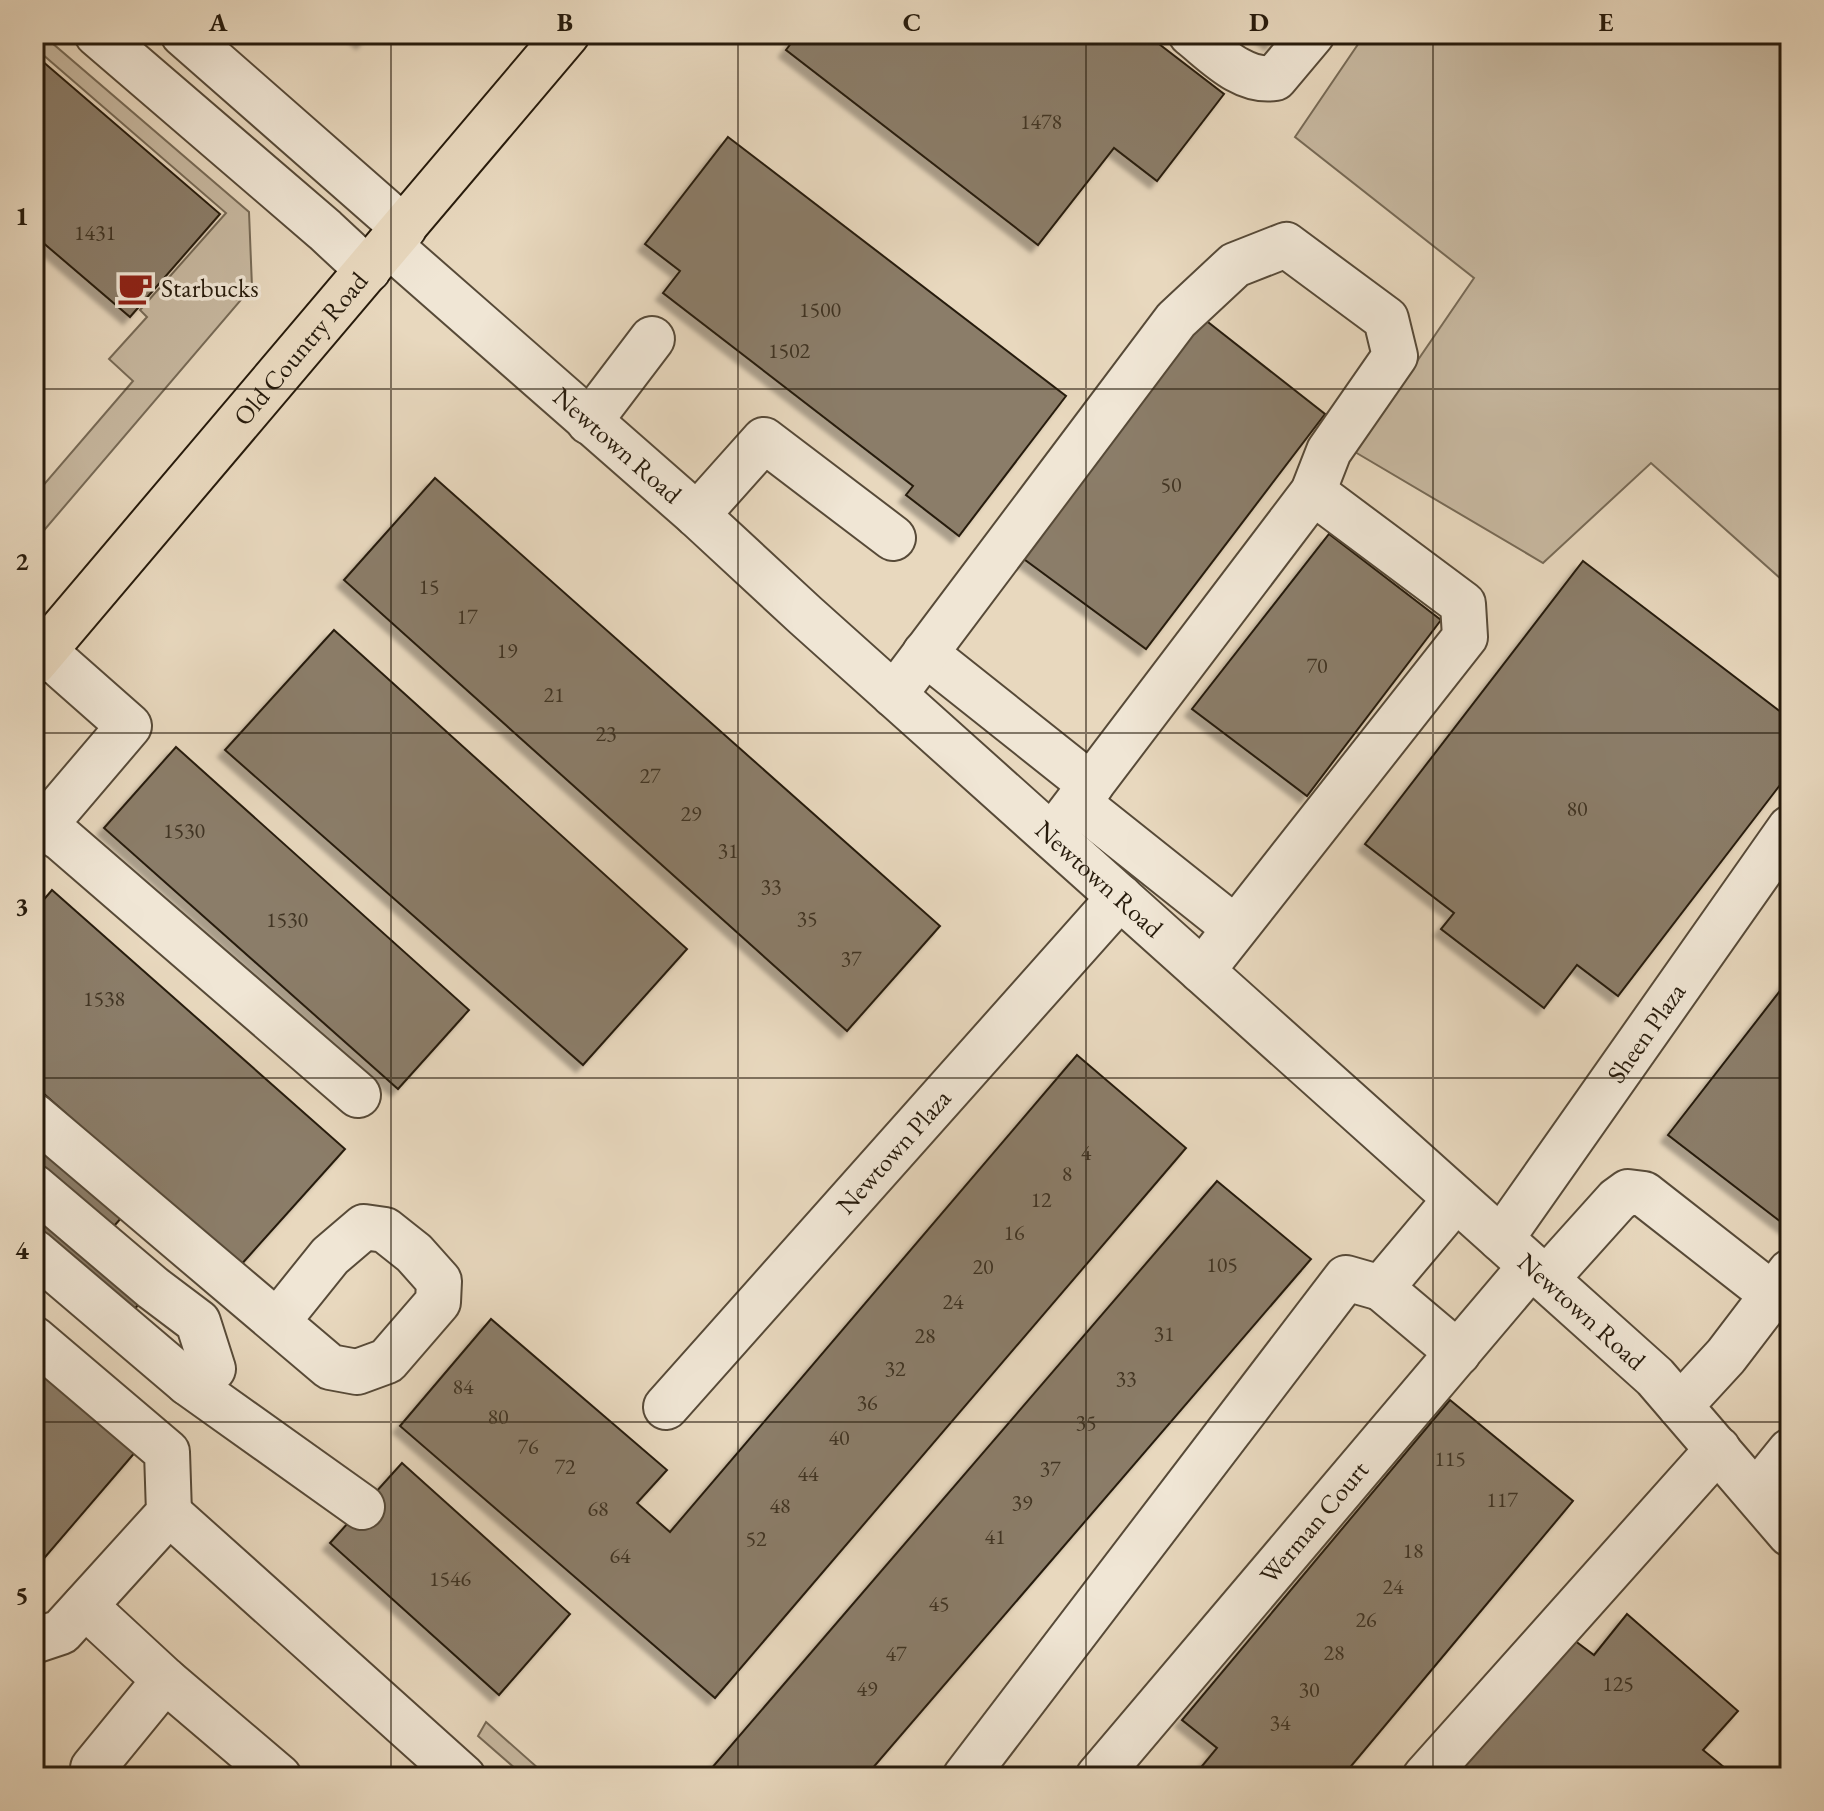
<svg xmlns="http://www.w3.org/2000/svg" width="1824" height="1811" viewBox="0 0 1824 1811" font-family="'EB Garamond',serif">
<defs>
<filter id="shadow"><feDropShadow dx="-7" dy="7" stdDeviation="2" flood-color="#0004"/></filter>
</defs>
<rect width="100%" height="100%" fill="#e8d8be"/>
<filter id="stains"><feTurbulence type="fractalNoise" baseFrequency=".0025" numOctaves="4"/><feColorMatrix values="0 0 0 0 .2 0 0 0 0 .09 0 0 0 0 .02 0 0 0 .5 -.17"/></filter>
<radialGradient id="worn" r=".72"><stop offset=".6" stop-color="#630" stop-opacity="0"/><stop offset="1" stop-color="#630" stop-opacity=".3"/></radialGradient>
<g fill="#c7b8a0" stroke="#776a56" stroke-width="2">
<polygon points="34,34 45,37 249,212 252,287 34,542 34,496 133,381 109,359 147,317 140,310 226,213 34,47"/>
<polygon points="1365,34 1790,34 1790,587 1651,463 1543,563 1355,452 1474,278 1295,137"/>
<polygon points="486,1722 548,1777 525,1777 478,1736"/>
</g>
<g fill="#8b7d69" stroke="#271b0c" stroke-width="2" filter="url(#shadow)">
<polygon points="355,34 370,34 363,42"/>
<polygon points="798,34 1146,34 1224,94 1157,181 1114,148 1038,245 786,50"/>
<polygon points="1260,34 1278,34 1272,43"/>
<polygon points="34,54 220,214 130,317 34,235"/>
<polygon points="728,137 1066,396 959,536 906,495 913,486 663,293 680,271 645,244"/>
<polygon points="1199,315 1325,414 1146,649 1017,554"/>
<polygon points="435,478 940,926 847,1031 344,580"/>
<polygon points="1329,534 1441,620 1307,796 1192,709"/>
<polygon points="1583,561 1790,719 1790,772 1618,996 1577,965 1544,1008 1441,929 1454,913 1365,844"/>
<polygon points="334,630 687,949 583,1065 225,750"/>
<polygon points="176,747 469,1010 398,1089 104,828"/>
<polygon points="52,890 345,1149 239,1267 34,1085 34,911"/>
<polygon points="1790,978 1790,1229 1668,1135"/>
<polygon points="1077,1055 1186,1148 715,1698 400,1426 491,1319 667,1470 637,1503 670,1532"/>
<polygon points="34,1139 122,1217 107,1234 159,1281 132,1312 34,1224"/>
<polygon points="1217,1181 1311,1259 865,1777 704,1777"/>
<polygon points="34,1360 137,1450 34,1570"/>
<polygon points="1450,1400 1573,1501 1342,1777 1193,1777 1217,1748 1182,1720"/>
<polygon points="402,1463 570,1614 499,1695 330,1543"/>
<polygon points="1627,1614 1738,1711 1703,1750 1736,1777 1449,1777 1570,1637 1594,1655"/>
</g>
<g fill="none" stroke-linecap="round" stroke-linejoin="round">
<g stroke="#574a38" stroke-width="48">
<g id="minor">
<polyline points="97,34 325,230 368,270"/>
<polyline points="183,34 404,228"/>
<path d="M1191,34C1215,53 1242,83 1275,78L1312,34"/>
<path id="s1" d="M389,245L697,515L805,615L1655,1377L1790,1534"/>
<polyline points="589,422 652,339"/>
<polyline points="697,515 764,440 893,538"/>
<polyline points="925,653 1091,785"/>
<polyline points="894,695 1176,320 1235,265 1286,245 1386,319 1395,356 1329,451 1313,492 1052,836"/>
<polyline points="1078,803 1235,928"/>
<polyline points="34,821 62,839 358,1095"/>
<polyline points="43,827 129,726 44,651"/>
<polyline points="1202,971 1465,637 1463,604 1313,492"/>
<polyline points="34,1116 330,1367 357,1372 387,1361 438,1302 439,1281 414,1253 385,1230 364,1227 330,1256 277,1322"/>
<polyline points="34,1187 153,1288 198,1322 213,1369 188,1383"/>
<path id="s2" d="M1501,1239L1790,828"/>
<polyline points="34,1252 188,1383 362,1507"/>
<polyline points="1546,1279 1617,1200 1628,1192 1644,1194 1773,1295"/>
<polyline points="1381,1288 1458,1353"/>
<polyline points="34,1339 167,1452 169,1513 61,1632 34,1641"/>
<polyline points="1680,1406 1726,1356 1790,1272"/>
<path id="s3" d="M666,1407L1120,897"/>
<polyline points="1756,1493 1790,1451"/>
<polyline points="169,1513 463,1777"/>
<polyline points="85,1606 165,1680 279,1777"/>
<polyline points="104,1777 93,1768 165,1680"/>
<polyline points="965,1777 1346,1278 1381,1288 1456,1199"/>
<path id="s4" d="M1098,1777L1531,1266"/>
<polyline points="1425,1777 1718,1449"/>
</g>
</g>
<g stroke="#271b0c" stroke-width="48">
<g id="major">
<path id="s5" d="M34,663L567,34"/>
</g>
</g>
<use href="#minor" stroke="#f0e6d5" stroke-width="44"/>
<use href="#major" stroke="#e8d8be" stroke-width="44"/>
</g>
<path fill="none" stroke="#271b0c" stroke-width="2" stroke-opacity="0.55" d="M391,34V1777M738,34V1777M1086,34V1777M1433,34V1777M34,389H1790M34,733H1790M34,1078H1790M34,1422H1790"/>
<defs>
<g id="cafe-bare" transform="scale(2.76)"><path d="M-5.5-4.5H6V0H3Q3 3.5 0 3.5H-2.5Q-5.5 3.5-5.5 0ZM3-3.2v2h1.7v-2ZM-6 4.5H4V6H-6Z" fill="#8f2418" stroke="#f0e6d5" stroke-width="2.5" paint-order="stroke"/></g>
</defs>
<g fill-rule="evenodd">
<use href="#cafe-bare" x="135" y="288"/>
</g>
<g text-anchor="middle" stroke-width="7" stroke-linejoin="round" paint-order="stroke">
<g font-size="22" fill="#403423">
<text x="1041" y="129">1478</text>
<text x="95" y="240">1431</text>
<text x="820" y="317">1500</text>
<text x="789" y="358">1502</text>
<text x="1171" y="492">50</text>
<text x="429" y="594">15</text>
<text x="467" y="624">17</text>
<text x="507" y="658">19</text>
<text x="1317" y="673">70</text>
<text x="554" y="702">21</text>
<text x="606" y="741">23</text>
<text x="650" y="783">27</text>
<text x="1577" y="816">80</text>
<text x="691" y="821">29</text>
<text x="184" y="838">1530</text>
<text x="728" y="858">31</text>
<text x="771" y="894">33</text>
<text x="807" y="926">35</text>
<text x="287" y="927">1530</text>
<text x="851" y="966">37</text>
<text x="104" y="1006">1538</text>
<text x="1086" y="1160">4</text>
<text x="1067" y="1181">8</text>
<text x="1041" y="1207">12</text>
<text x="1014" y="1240">16</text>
<text x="1222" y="1272">105</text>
<text x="983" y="1274">20</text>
<text x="953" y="1309">24</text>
<text x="1164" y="1341">31</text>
<text x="925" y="1343">28</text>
<text x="895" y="1376">32</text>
<text x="1126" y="1386">33</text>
<text x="463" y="1394">84</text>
<text x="867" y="1410">36</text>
<text x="498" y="1424">80</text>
<text x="1086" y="1430">35</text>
<text x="839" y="1445">40</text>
<text x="528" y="1454">76</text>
<text x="1450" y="1466">115</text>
<text x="565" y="1474">72</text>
<text x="1050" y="1476">37</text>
<text x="808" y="1481">44</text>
<text x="1502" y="1507">117</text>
<text x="1022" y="1510">39</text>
<text x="780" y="1513">48</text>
<text x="598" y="1516">68</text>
<text x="995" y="1544">41</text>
<text x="756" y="1546">52</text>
<text x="1413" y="1558">18</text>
<text x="620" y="1563">64</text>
<text x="450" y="1586">1546</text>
<text x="1393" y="1594">24</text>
<text x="939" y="1611">45</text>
<text x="1366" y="1627">26</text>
<text x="1334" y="1660">28</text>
<text x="896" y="1661">47</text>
<text x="1618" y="1691">125</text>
<text x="867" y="1696">49</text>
<text x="1309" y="1697">30</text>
<text x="1280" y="1730">34</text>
</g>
<g font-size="26" fill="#271b0c" stroke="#f0e6d5" text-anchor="start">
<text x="161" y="297">Starbucks</text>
</g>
<g font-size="26" fill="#271b0c" stroke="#f0e6d5">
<text dy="9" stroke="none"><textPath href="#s5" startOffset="412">Old Country Road</textPath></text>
<text dy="9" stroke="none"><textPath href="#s1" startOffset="304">Newtown Road</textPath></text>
<text dy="9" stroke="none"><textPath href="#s1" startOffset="952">Newtown Road</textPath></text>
<text dy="9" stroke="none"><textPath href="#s2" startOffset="252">Sheen Plaza</textPath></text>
<text dy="9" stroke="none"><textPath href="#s3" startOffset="342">Newtown Plaza</textPath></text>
<text dy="9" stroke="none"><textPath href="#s1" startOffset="1600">Newtown Road</textPath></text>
<text dy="9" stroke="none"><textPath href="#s4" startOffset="334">Werman Court</textPath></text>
</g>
</g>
<rect width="1824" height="1811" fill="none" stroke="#e8d8be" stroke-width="88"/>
<rect x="44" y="44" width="1736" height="1723" fill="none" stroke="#271b0c" stroke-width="3"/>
<g font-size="26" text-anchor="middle" font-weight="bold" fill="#271b0c">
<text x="218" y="31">A</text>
<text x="565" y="31">B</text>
<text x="912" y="31">C</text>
<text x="1259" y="31">D</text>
<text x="1606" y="31">E</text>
<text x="22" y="225">1</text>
<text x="22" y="570">2</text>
<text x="22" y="915">3</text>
<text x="22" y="1259">4</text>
<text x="22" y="1604">5</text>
</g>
<rect width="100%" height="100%" filter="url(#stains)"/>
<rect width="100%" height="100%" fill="url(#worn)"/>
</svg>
